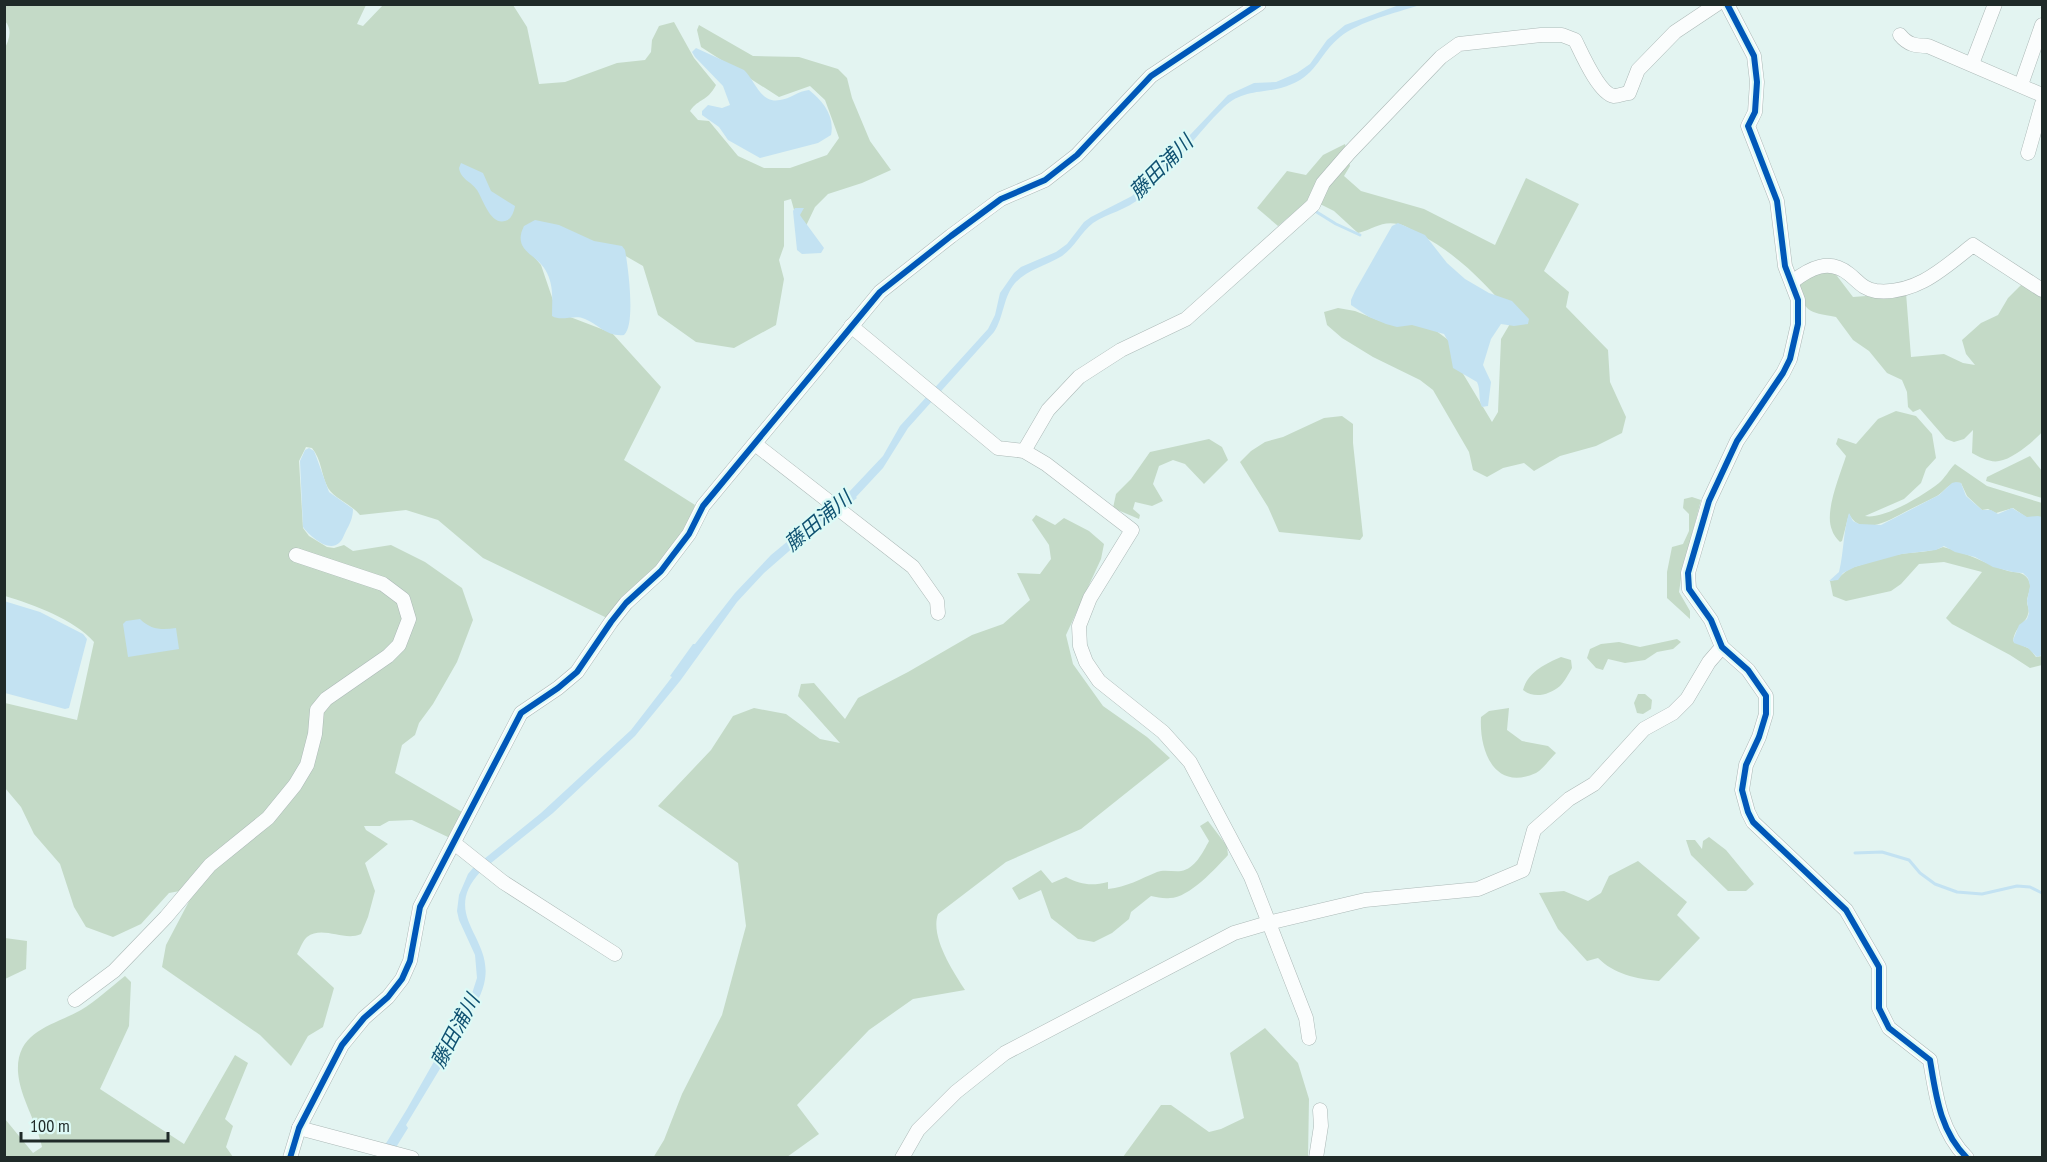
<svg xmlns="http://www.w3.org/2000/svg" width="2047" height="1162" viewBox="0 0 2047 1162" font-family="'PT Sans Narrow','Noto Sans JP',sans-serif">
<rect width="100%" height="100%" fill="#e3f4f1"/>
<g fill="#c4dac7">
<path d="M4,5H366L357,24L363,26L383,5H513L527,27L539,84L565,82L617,63L645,60L651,52L652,40L659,26L674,22L694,58L716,85C707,102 699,98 690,111L698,120L709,121L738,156L764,168H790L827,155L839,138L825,100L810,86L779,97L701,47L697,30L699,25L753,56L799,57L838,69L847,78L852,98L870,141L891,170L862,183L828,194L815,207L805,228L796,217L791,199L784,201V246L779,260L784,279L776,325L734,348L696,342L658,315L643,266L617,251L523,244L541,265L557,312L612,333L661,387L624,460L695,505C676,554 643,582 607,618L483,558L438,520L406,510L360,515C351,504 335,499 328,488C321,475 322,460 312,448L306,447L299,461L303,528L309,536L327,547L334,548L344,545L353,551L391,545L425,562L462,588L473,620L457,662L433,704L419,723L415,735L402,745L395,773L462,812L450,838L412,820L389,821L380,826H364L366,830L388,844L365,863L375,891L368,917L361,934C344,942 323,925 307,937C303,940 300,949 297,954L334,988L323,1027L308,1036L291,1066L260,1035L162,967L166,945L196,888L169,893L141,924L113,937L86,927L74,907L60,864L34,834L21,807L5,788V703L77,720L94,642C74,619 34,605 5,596L4,50C9,40 13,30 5,21Z"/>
<path d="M1345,144L1350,166L1344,176L1361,191L1424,209L1495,245L1526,178L1579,204L1544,271L1569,292L1566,307L1608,350L1610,382L1626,417L1622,433L1596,446L1560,456L1534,471L1524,463L1503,468L1487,477L1473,470L1469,452L1433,390L1420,380L1373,357L1342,338L1327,325L1324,312L1338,308L1355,311L1380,321L1431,327L1451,342L1456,362L1492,422L1498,412L1501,339L1514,317C1486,284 1458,254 1419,234C1413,231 1405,225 1398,224C1380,221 1375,229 1358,233L1334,211L1310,199L1278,226L1257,208L1287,171L1306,175L1323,155Z"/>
<path d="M1834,272L1853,297L1906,293L1911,357L1944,354L1963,363L1975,365L1966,354L1962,340L1981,323L1998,315L2008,298L2022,284L2042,296V432C2034,441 2013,459 1999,461C1991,463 1979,457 1972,453L1973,430L1964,439L1954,442L1946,439L1920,409L1913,412L1908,407L1907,392L1902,380L1887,373L1869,351L1853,340L1836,317C1808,312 1803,312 1797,282L1803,274Z"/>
<path d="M1896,411L1916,416L1932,434L1936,458L1926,469L1921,483L1904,499L1865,516C1883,520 1924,495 1939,483C1945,478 1949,470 1955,464L1987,486L2042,503V517H2026L2013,508L1996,513L1988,509L1982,510L1967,496L1961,483C1950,481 1946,490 1937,496C1926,502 1914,507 1903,513C1888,521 1861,537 1849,514L1842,541L1840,542C1837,539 1833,534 1832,530C1824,512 1840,475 1846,456L1836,444L1838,438L1856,444L1878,419Z"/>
<polygon points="1342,416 1353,424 1353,443 1363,536 1360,540 1279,532 1268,507 1240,462 1251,451 1265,442 1283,437 1324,418"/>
<polygon points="1209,439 1222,447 1228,460 1204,484 1185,464 1173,460 1159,466 1153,484 1163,501 1152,506 1135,502 1133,509 1140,515 1139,519 1113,508 1116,494 1131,479 1150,452"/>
<polygon points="2030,456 2042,471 2042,498 1986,481 1987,477"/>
<polygon points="1692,497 1701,500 1682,572 1679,592 1690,611 1690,619 1667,598 1667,572 1672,547 1683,544 1689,531 1689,514 1683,508 1684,499"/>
<path d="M1036,515L1055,525L1064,518L1089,531L1104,544L1101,559L1066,635L1073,664L1103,706L1147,737L1170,758L1081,829L1006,862L938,914C930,937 953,971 965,990L913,999L869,1030L797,1105L819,1134L787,1157L653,1158L664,1140L682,1094L722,1015L746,926L738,863L658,806L711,750L733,716L754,708L786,714L820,739L840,743L798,696L801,684L814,683L845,719L858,698L908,672L972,635L1003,624L1030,600L1017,573L1040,574L1051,559L1049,545L1032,520Z"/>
<path d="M1943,547C1966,552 1986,564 2008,571C2015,573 2023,571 2028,579C2033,587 2028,592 2027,601C2027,606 2030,609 2028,614C2026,624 2016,624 2013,641L2030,649L2036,657L2042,656V665L2030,668L2010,655L1952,624L1946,618L1982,572L1944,562L1919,564L1901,584L1891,591L1846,601L1833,596L1830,581C1840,580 1844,570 1854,567C1867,563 1888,556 1901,554C1915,552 1931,552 1943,547Z"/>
<polygon points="1677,639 1681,642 1673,649 1657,652 1645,660 1625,663 1608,659 1603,670 1596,668 1587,658 1590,649 1601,644 1619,642 1640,647"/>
<path d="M1561,657L1571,660L1572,668C1569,673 1565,681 1560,686C1549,695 1534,699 1523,690C1528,672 1545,664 1561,657Z"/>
<polygon points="1638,694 1645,694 1652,700 1651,709 1643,714 1637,713 1634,703"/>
<path d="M1509,708L1507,730L1522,741L1548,746L1556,753C1550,759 1543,769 1536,773C1494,792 1479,750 1481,717L1489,711Z"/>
<path d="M1208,821L1227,846L1228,855C1216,868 1189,898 1170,898C1164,899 1157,897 1151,896L1131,912L1129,919L1112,933L1094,942L1078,939L1051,918L1041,890L1019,900L1012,888L1041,870L1052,883L1066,877C1081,885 1092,886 1108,882V889C1127,887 1140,879 1157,872C1164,869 1173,872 1181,871C1195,869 1203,852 1209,841L1200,826Z"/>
<polygon points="1709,837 1726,850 1754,884 1746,891 1728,891 1691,855 1686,840 1695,840 1702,849 1703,841"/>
<path d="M1638,861L1687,902L1677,915L1700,938L1659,981C1636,979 1614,974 1598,958L1587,961L1558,929L1539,893L1564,891L1588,901L1601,893L1609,876Z"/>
<polygon points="5,938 27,941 26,969 5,979"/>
<path d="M125,976L131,982L129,1026L100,1089L184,1144L235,1055L248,1063L225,1119L233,1126L226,1147L233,1157H5V1119L33,1153L42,1147C37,1122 20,1098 18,1072C16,1031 52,1026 81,1010C96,1001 111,987 125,976Z"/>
<polygon points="1265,1028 1298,1063 1309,1099 1308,1157 1123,1157 1161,1105 1171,1105 1209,1132 1221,1129 1244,1118 1230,1053"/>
</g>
<g fill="#c3e2f2">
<path d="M1399,5H1420C1395,13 1360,21 1340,37C1321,52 1317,74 1292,84C1268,95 1245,87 1224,107C1195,135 1172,171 1141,197C1127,210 1108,213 1093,223C1081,232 1075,247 1062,256C1046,266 1028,269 1015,283C1003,297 1004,317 994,332L908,428L883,468L856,497L857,498L804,538L764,573L737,602L680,681L635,736L553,813L481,871C440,915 492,936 485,979C483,993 475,1006 468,1018L470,1019L406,1125L408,1128L390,1157L377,1158L407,1109L461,1014H464L468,1006L477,978L475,955L459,920L457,911L459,895L468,874L473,868L541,813L631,730L672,677L670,676L693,644H695L735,593L771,555L817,517L816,515L847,491L849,492L883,456L900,426L988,329L995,315L1000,293L1014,273L1021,267L1056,252L1067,244L1084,222L1091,217L1132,196L1228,95L1254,83L1276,82L1297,73L1310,64L1327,40L1345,25Z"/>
<path d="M696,48L744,70C755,80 760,104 780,100C790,99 798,91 809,90C823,101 835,116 831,135L818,143L760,158L728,140L719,127L702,115V111L708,105L722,108L730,105L723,86L695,57L692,52Z"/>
<path d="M461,163L483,173L491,191L515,206C514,212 511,220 505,221C490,225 483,199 477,190C471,181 461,180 459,168Z"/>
<polygon points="795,208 804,208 800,215 802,218 824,248 821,253 802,254 797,250 793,211"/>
<path d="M535,220L559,225L594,241L622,246L625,250C628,266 636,325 624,335C607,337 599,325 585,319C574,314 562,322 552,316C552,301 554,287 547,273C539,254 511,252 524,226Z"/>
<path d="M1398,223L1425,235L1447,263L1465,279L1489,293L1512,301L1529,319L1528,324L1514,326L1501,324L1491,339L1483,365L1491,382L1488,406L1482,407C1478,400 1481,390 1477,382L1453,368L1448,341L1444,334L1412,325L1397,327L1386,324L1369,317L1351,305V300L1355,291L1392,226Z"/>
<path d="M309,448L314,451L316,456L329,492L353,509C353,517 350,524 346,531C344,535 342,541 339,543C328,553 309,535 303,527L300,461L305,450Z"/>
<path d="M1956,482L1961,483L1966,496L1982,510H1991L1998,514L2012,508L2027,517L2038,516L2042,517V655L2037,657L2028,648L2014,643L2013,640L2019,625L2027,619L2029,613L2027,601L2030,586L2028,578L2023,573L2013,572L1993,567L1975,557L1955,552L1944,546L1936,550L1902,554L1855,567L1843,573L1838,580L1829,581L1839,572C1844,552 1843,532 1849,513L1853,521L1859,524L1881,525L1939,495L1952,483Z"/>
<polygon points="4,601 40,612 83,634 87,639 69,708 65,709 5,693"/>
<path d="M140,619C151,630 162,630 176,628L179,649L128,657L123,624L126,621Z"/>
</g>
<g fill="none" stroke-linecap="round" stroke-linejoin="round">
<g stroke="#c3e2f2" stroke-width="3">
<polyline points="1315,211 1336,224 1360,235"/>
<polyline points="1855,853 1882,852 1909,860 1920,873 1935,884 1957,892 1982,894 2017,886 2030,887 2042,893"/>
</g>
<g stroke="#acb9b7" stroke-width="15">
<g id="minor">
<path d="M1727,4L1754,56L1757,82L1755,112L1748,126L1777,201L1785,266L1798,300V324L1790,359L1783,373L1737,441L1709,501L1688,573L1689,589L1711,620L1722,647L1748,670L1766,696V714L1759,737L1746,765L1742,790L1748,812L1753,822L1846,910L1879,967V1008L1889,1028L1930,1060C1936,1096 1940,1131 1967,1158"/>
<path d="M1900,35C1908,45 1916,46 1928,46L2042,95"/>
<polyline points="1972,64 1995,4"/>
<polyline points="2021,85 2042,25"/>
<polyline points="2028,153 2042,104"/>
<path d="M1792,282C1810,268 1829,258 1849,274C1859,282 1863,289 1876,291C1916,295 1944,268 1973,245L2042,290"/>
<polyline points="851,326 998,448 1024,451 1046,464 1132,530 1090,598 1079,626 1080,646 1086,662 1099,681 1163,732 1190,762 1251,877 1306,1018 1309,1038"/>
<polyline points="755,444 913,567 937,601 938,613"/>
<path d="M1024,451L1048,410L1079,377L1121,350L1186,319L1313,205L1323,183L1349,153L1441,57L1459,44L1541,35H1562L1575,40C1581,52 1599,94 1614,96C1619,96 1625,93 1629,93L1638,70L1675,32L1717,4"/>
<polyline points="454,843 503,882 615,954"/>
<polyline points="75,1000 114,971 166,917 210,865 268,818 295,785 307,765 315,734 317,710 326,699 388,656 399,645 409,619 403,599 383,584 296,555"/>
<polyline points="299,1128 412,1158"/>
<polyline points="290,1158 299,1128 342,1045 364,1018 388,997 402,979 410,961 420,907 521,713 558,688 577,672 611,622 626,603 661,571 673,555 689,534 703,506 880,292 951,236 1001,199 1045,180 1077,155 1151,76 1259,4"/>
<polyline points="902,1158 918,1130 956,1092 1005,1053 1234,933 1268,923 1365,900 1478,889 1523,870 1534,830 1569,799 1594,784 1644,729 1673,713 1687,699 1709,662 1722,647"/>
<polyline points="1316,1158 1321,1126 1320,1110"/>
</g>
</g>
<use href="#minor" stroke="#fbfdfd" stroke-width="14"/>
<g stroke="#ddfaf6" stroke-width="10">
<g id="cycleway">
<path d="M1727,4L1754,56L1757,82L1755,112L1748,126L1777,201L1785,266L1798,300V324L1790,359L1783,373L1737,441L1709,501L1688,573L1689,589L1711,620L1722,647L1748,670L1766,696V714L1759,737L1746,765L1742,790L1748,812L1753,822L1846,910L1879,967V1008L1889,1028L1930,1060C1936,1096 1940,1131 1967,1158"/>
<polyline points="290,1158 299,1128 342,1045 364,1018 388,997 402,979 410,961 420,907 521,713 558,688 577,672 611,622 626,603 661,571 673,555 689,534 703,506 880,292 951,236 1001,199 1045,180 1077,155 1151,76 1259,4"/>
</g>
</g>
<use href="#cycleway" stroke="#0057b8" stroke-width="6"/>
</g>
<g text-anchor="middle" stroke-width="4.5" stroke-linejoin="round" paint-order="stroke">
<g font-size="20" font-style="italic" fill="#0f5171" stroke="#ddfaf6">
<text transform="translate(1161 167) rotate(-45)" y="7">藤田浦川</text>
<text transform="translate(818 521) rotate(-40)" y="7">藤田浦川</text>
<text transform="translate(455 1031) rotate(-62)" y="7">藤田浦川</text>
</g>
</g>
<rect width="2047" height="1162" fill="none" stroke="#1f2a28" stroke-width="12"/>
<path d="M21 1132v9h147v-9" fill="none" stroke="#1f2a28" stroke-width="3"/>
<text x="30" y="1132" font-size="18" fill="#1f2a28" stroke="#ddfaf6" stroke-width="4.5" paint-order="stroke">100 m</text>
</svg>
